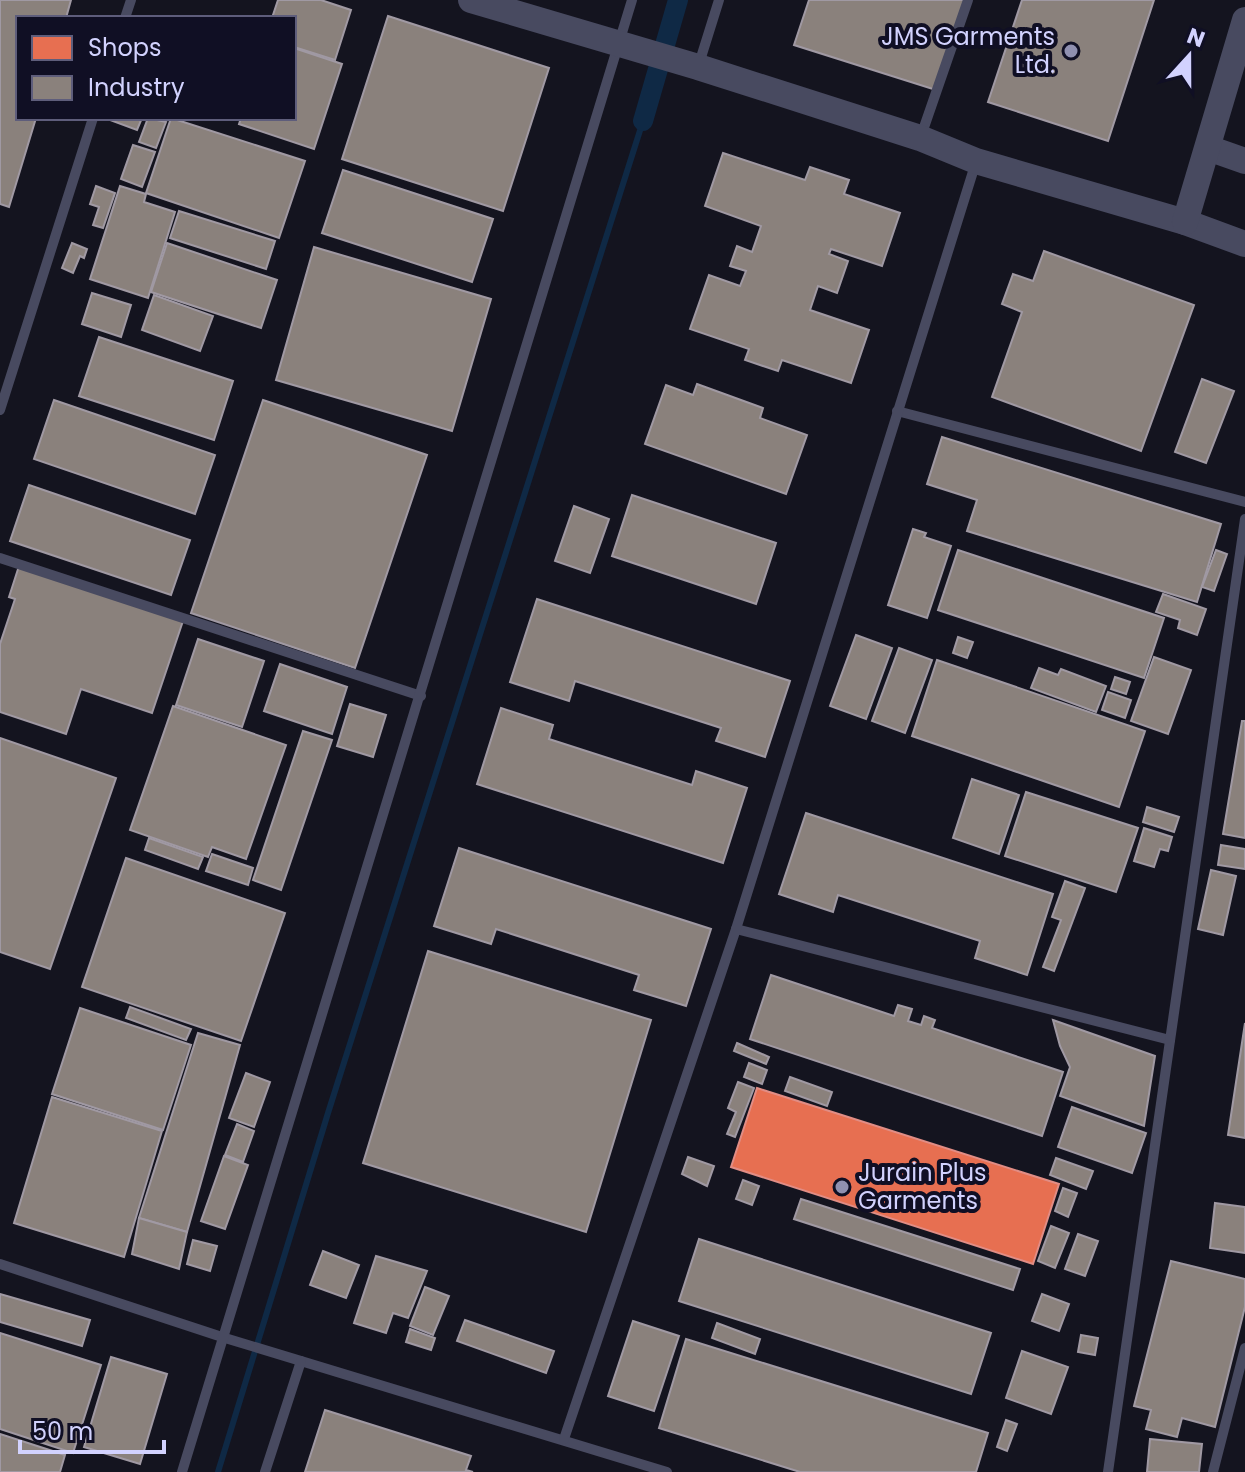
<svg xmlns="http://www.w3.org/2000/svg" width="1245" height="1472" viewBox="0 0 1245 1472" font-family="Poppins,sans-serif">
<rect width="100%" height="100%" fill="#14141f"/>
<polygon fill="#e76f51" stroke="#e18d85" stroke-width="2" points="757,1088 1059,1184 1033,1264 731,1167"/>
<g fill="#8a817c" stroke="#a099a3" stroke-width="2">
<polygon points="0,0 71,0 66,18 18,18 18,118 36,118 9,207 0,204"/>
<polygon points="278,0 321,0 351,10 335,60 294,47 294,18 272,18"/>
<polygon points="809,0 965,0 936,90 794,45"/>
<polygon points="1022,0 1154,0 1108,141 988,102"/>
<polygon points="388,16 549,68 503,211 342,159"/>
<polygon points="294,48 342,64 314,149 239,124 241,118 294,118"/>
<polygon points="111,118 142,118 137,130 110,120"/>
<polygon points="148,118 166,122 156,148 139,142"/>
<polygon points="171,118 305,161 279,238 146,193"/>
<polygon points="133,145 155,152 142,187 121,179"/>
<polygon points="723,153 805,180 810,167 849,180 844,194 900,213 882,266 831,249 829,254 848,261 837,293 818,286 810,310 869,330 851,383 782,360 778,371 745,360 749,349 690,329 709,275 740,286 746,271 730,266 737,246 752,252 761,226 705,206"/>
<polygon points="343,170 493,219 472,282 322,233"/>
<polygon points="96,186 115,193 103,228 93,225 99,207 90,204"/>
<polygon points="120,186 146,194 144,202 175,212 148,298 90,279"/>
<polygon points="179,211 275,241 266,269 170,238"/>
<polygon points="72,243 87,249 84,258 80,256 73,273 62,268"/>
<polygon points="167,243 277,280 261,328 151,292"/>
<polygon points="314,247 491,299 452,431 276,380"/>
<polygon points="1044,251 1194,305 1141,451 992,397 1022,312 1002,304 1013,274 1033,281"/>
<polygon points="92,293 131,305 121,337 82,324"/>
<polygon points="154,295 213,316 200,351 142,330"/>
<polygon points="99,337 233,381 214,440 79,396"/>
<polygon points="1202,379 1234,391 1206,463 1175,452"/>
<polygon points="697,384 763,408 760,418 807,435 786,494 645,444 666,385 693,395"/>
<polygon points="54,400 215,455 195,514 34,459"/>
<polygon points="263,400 427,455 355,668 191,613"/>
<polygon points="942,437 1221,524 1197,602 967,531 977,500 927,484"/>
<polygon points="29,485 190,540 171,595 10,541"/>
<polygon points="632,495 776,543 756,604 612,556"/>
<polygon points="574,506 609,519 590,573 555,561"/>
<polygon points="913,529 926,533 924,537 951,546 927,618 888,605"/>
<polygon points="958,550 1164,618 1144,678 938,610"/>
<polygon points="1216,550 1227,554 1214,591 1202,587"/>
<polygon points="19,566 183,621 152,713 81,689 66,734 0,712 0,644 15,599 9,597"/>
<polygon points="1163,594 1206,609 1197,635 1178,628 1180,620 1156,612"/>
<polygon points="537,599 790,681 765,757 716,741 721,728 575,681 569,701 510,682"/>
<polygon points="856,635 892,648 866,719 830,706"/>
<polygon points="958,637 973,642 967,658 953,653"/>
<polygon points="198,639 264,661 242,727 176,705"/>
<polygon points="899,648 932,660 905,733 872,721"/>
<polygon points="1154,657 1191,670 1168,734 1131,721"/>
<polygon points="937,660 1145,731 1119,807 912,736"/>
<polygon points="280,664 347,687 332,734 264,711"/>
<polygon points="1039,668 1058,675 1061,669 1106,686 1096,712 1031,688"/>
<polygon points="1115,677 1130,682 1126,694 1111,689"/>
<polygon points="1108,692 1131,700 1125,718 1102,710"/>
<polygon points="350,704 386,715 373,757 337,746"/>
<polygon points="173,706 286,745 246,859 212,847 208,857 130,830"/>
<polygon points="501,708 553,725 549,739 692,785 696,771 747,788 723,863 477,784"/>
<polygon points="1242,721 1245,721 1245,838 1223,834"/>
<polygon points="303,731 332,740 281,890 253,880"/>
<polygon points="0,738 116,778 50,969 0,952"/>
<polygon points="972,779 1019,795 999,854 953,838"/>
<polygon points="1026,792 1138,828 1116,892 1005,856"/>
<polygon points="1147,807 1179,817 1174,832 1143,822"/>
<polygon points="806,813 1053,894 1027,975 975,958 980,941 838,895 833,912 779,894"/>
<polygon points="1144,828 1172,837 1168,851 1160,849 1154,867 1134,861"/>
<polygon points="149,838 203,857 198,869 145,850"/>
<polygon points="1221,845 1245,849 1245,869 1218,865"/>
<polygon points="459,848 711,929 686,1006 634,990 639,975 496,929 491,944 434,926"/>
<polygon points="212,854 253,868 248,885 206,871"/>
<polygon points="126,858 285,913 241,1041 82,987"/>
<polygon points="1211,870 1236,876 1223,935 1198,929"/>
<polygon points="1065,881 1085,888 1054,971 1043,967 1061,920 1052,917"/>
<polygon points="428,951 651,1020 586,1232 363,1163"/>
<polygon points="771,975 894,1016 898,1005 912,1009 908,1021 921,1025 924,1016 935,1020 932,1028 1063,1072 1042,1136 750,1039"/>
<polygon points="130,1007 191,1029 186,1040 126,1018"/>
<polygon points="80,1008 191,1045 163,1130 52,1094"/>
<polygon points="1053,1020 1155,1056 1144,1126 1060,1096 1070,1067 1060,1046"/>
<polygon points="1245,1023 1245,1138 1228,1135"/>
<polygon points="198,1033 240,1045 187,1232 139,1218"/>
<polygon points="737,1043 769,1057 766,1064 734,1051"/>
<polygon points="749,1063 767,1070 762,1084 744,1077"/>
<polygon points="246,1073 270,1082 254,1127 229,1118"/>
<polygon points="790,1077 832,1092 827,1106 785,1091"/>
<polygon points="738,1082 754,1088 735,1137 727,1134 736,1112 728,1108"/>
<polygon points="52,1097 162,1131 124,1257 14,1223"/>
<polygon points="1072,1107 1146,1133 1132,1173 1058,1147"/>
<polygon points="237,1124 254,1131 243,1162 225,1155"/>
<polygon points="224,1156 248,1165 225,1229 201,1221"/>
<polygon points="688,1157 714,1166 707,1186 682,1174"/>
<polygon points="1056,1158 1093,1171 1086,1189 1050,1175"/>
<polygon points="743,1180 759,1186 752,1205 736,1199"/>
<polygon points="1063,1188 1077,1193 1068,1217 1055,1211"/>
<polygon points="801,1199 1020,1269 1013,1290 794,1219"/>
<polygon points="1215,1203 1245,1207 1245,1253 1210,1248"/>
<polygon points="139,1218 187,1232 179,1269 132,1254"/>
<polygon points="1051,1226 1069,1233 1055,1268 1038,1261"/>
<polygon points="1078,1234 1098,1241 1085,1276 1065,1269"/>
<polygon points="699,1239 991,1333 971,1394 679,1301"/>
<polygon points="193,1240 217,1246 210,1271 187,1264"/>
<polygon points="323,1251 359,1265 346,1298 310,1285"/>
<polygon points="376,1256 427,1271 408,1318 393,1313 386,1333 354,1323"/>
<polygon points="1171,1261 1245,1279 1245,1307 1215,1427 1182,1418 1177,1437 1146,1429 1151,1410 1134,1406"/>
<polygon points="425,1287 449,1296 433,1335 410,1326"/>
<polygon points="0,1294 90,1320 82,1346 0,1322"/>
<polygon points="1042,1294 1069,1304 1059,1331 1032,1321"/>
<polygon points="465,1320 554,1351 546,1373 457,1341"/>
<polygon points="633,1321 679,1336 654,1411 608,1396"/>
<polygon points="717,1323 760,1339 755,1354 712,1338"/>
<polygon points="410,1329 435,1338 431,1350 406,1342"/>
<polygon points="0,1333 101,1365 73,1453 0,1429"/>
<polygon points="1081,1335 1098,1338 1095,1355 1078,1352"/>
<polygon points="686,1339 988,1433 976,1472 800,1472 659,1428"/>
<polygon points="1022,1351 1068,1367 1051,1414 1006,1398"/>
<polygon points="111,1357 167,1374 140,1464 84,1447"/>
<polygon points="325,1410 471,1456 466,1470 473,1472 305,1472"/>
<polygon points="1006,1420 1017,1424 1007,1451 997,1447"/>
<polygon points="0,1434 65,1455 60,1472 0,1472"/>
<polygon points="1150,1439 1202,1444 1199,1472 1147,1472"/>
</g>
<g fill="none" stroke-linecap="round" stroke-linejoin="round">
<polyline stroke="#0f2945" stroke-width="6" points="218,1472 328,1113 643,121"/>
<polyline stroke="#0f2945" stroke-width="20" points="643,121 678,0"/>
<g stroke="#484a60" stroke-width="10">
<polyline points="125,18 131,0"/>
<polyline points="698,67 719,0"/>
<polyline points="921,136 968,0"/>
<polyline points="0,410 93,118"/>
<polyline points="897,411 1245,502"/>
<polyline points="0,558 421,696"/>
<polyline points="736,929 1170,1040"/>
<polyline points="0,1264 225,1338 667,1472"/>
<polyline points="564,1439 736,929 976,162"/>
<polyline points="182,1472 632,0"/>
<polyline points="265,1472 301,1361"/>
<polyline points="1108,1472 1245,519"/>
<polyline points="1213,1472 1245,1348"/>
</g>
<g stroke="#484a60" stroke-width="26">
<polyline points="471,0 698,67 920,138 976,161 1185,222 1245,244"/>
<polyline points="1208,148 1245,161"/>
<polyline points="1185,222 1245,20"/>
</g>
</g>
<g fill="#9090b0" stroke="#100f24" stroke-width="3">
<circle cx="1071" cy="51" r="8"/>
<circle cx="842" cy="1187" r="8"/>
</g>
<g text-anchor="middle" stroke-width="8" stroke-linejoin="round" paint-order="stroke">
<g font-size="24" fill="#d2d2fe" stroke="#100f24" text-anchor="end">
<text x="1055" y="45">JMS Garments<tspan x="1055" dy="28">Ltd.</tspan></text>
<text x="858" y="1181" text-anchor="start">Jurain Plus<tspan x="858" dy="28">Garments</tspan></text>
</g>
</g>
<rect x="16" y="16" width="280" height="104" fill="#100f24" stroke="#5e5d7b" stroke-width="2"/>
<rect x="32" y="36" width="40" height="24" fill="#e76f51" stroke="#5e5d7b" stroke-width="2"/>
<text x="88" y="56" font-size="24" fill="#d2d2fe">Shops</text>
<rect x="32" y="76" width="40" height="24" fill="#8a817c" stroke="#5e5d7b" stroke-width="2"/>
<text x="88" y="96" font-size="24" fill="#d2d2fe">Industry</text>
<g transform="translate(1189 56) rotate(21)" stroke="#100f24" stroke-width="6" paint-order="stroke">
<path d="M0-6L14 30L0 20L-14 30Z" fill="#d2d2fe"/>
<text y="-12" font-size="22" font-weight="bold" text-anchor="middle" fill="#d2d2fe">N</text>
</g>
<path d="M20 1440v12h144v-12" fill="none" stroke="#d2d2fe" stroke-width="4"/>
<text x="32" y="1440" font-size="24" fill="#d2d2fe" stroke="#100f24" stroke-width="6" paint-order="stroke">50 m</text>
</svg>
